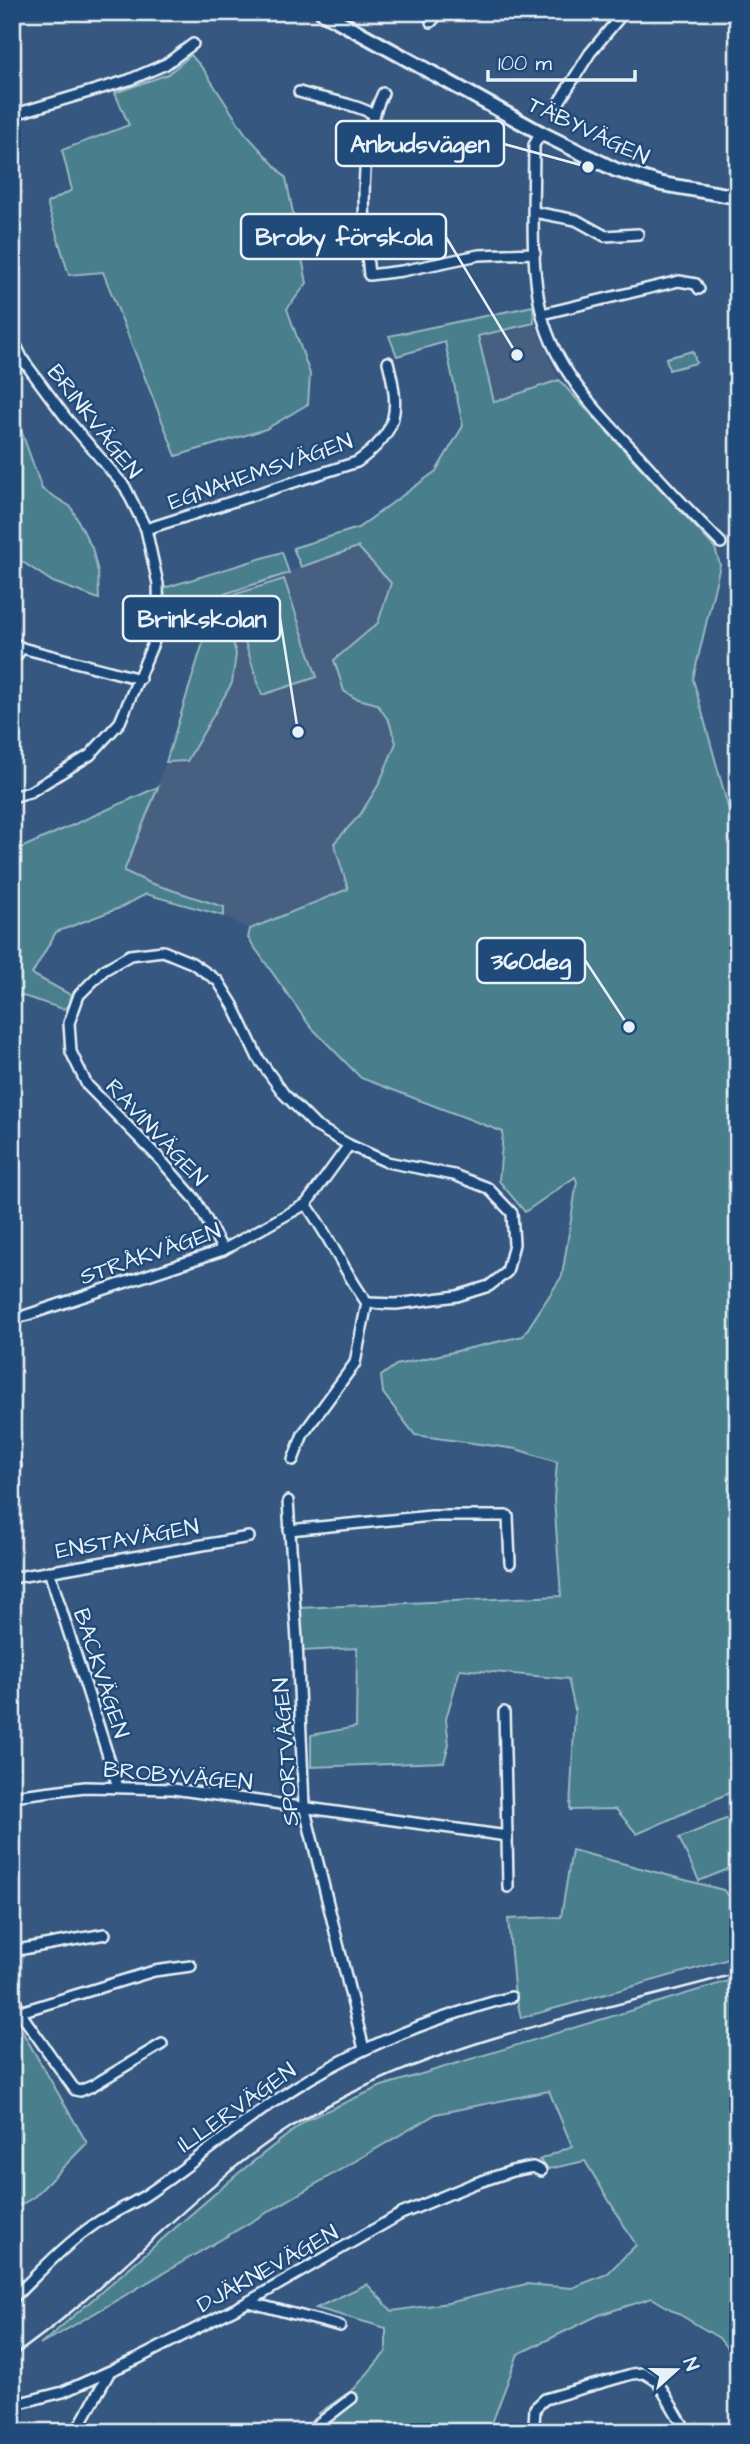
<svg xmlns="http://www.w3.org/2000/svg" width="750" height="2444" viewBox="0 0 750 2444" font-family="'Architects Daughter',sans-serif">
<rect width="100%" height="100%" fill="#36577f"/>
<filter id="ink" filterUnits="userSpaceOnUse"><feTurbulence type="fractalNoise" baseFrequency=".0143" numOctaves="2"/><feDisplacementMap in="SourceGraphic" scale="14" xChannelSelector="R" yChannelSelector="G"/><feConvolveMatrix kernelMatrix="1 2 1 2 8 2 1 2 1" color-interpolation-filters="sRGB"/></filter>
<g filter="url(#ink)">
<g fill="#466082">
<polygon points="534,323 559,380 494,403 478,336"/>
<polygon points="358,547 391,584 355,698 377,704 389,720 396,743 379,784 360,815 334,843 348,889 250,929 224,916 224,907 150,883 124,871 166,762 187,761 236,654 221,595"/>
</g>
<g fill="#497e8c" stroke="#98b8c2" stroke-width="2">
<polygon points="191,55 204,70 245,133 286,178 307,283 287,309 310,374 308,404 266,429 176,456 103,272 69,275 47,203 72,190 62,150 129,125 115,93 168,74"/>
<polygon points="533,306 534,323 478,336 494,402 559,380 715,548 720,565 693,679 738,843 738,1594 731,1595 738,1641 738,1789 637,1834 616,1809 570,1810 575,1710 568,1679 460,1669 446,1719 449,1744 444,1762 311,1767 311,1735 356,1727 357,1648 303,1651 299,1608 561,1596 554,1499 557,1462 516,1449 415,1435 383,1393 381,1376 396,1365 523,1336 562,1276 577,1182 575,1177 525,1212 499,1181 503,1132 361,1078 310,1026 248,938 250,929 348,889 334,843 360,815 379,784 396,743 389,721 377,704 355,698 344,691 334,660 378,623 391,583 358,547 301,567 293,548 358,528 436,471 463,426 445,342 397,356 389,336"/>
<polygon points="693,351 696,363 669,370 666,358"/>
<polygon points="12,413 15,413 42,489 71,507 92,548 98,572 99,599 53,582 12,555"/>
<polygon points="282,552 289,573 221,595 236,654 232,683 187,761 166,762 206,633 165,622 164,588"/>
<polygon points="284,579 317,677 262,695 230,596"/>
<polygon points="158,787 124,871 150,883 224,907 224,916 146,894 122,907 56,932 32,974 71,995 68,1006 63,1009 20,995 12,1010 12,852"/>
<polygon points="738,1814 738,1865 699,1881 679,1838"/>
<polygon points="572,1850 723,1890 738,1904 738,1944 726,1960 521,2018 514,1987 508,1919 561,1917"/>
<polygon points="738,1978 738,2362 719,2338 652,2298 599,2315 518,2354 491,2426 493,2432 334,2432 318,2414 355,2388 386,2352 386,2328 316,2308 367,2284 392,2311 448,2303 526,2284 572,2288 607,2274 636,2245 585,2161 549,2169 539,2160 572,2146 549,2091 436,2114 40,2345 241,2171 308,2119 382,2086"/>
<polygon points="19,2026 87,2143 34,2197 12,2210 12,2027"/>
</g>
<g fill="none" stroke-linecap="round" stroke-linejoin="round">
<g stroke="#e8f1f8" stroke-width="14">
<g id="minor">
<polyline points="431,22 440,12"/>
<path d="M299,92C324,100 350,102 373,114"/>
<path d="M383,93C358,144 363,219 369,275L402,271L479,255L535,253"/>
<polyline points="559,102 590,53 624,12"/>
<polyline points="12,115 129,80 166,64 193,44"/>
<path d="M541,133L534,145C534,199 529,262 542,315C556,371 598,413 637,454C664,484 692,514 721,543"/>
<polyline points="534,212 576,220 605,236 638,234"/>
<polyline points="542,314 679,281 696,284 699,289"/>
<polyline points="12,337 23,360 66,418 125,487 146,529 158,584 159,629 120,722 90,755 30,792 12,797"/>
<path d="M146,529L357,462C399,432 400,410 388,362"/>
<polyline points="12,642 22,648 140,679"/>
<polyline points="12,662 22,648"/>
<path d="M306,1204C329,1236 344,1271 367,1303"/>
<polyline points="223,1250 195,1199 158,1157 87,1085 71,1052 69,1023 79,995 104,970 130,955 163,951 192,963 218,981 233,1005 258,1058 284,1094 316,1126 349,1145 387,1162 454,1175 488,1188 512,1213 514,1244 507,1272 489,1286 457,1296 396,1304 367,1303"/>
<polyline points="12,1320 223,1250 306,1204 349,1145"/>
<polyline points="12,1454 16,1466"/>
<polyline points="293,1460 303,1434 355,1363 367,1303"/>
<polyline points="288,1501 297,1641 304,1806 364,2049"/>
<polyline points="289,1530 431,1516 508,1516 510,1563"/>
<polyline points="49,1571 118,1787"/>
<polyline points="12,1578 249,1537"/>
<polyline points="12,1796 85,1787 173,1789 507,1836 504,1712"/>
<polyline points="507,1836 508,1887"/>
<polyline points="12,1951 105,1934"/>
<polyline points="12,1992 19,2011 75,2090 80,2091 92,2086 162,2044"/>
<polyline points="20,2012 154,1971 191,1966"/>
<path d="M12,2299C39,2273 64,2245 95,2224C111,2213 129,2206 146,2195C197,2161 244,2120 296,2087C363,2045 436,2017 511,1997"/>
<polyline points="248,2302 340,2326"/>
<polyline points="12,2405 63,2392 137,2359 248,2302 401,2214 473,2184 512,2171 533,2167 541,2171"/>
<polyline points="76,2432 109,2373"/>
<polyline points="308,2432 352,2398"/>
<polyline points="537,2432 534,2424 535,2408 545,2399 632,2374 644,2373 657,2381 687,2432"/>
</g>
</g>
<g stroke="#e8f1f8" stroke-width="18">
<polyline id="secondary" points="322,12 541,133 616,170 662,184 738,197"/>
</g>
<use href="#minor" stroke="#1f4a7a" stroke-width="9"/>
<use href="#secondary" stroke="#1f4a7a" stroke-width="12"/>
<path stroke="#e8f1f8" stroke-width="2.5" d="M12,2357C113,2288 191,2191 294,2125C428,2041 588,2015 738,1973"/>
</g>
</g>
<g text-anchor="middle" stroke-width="5" stroke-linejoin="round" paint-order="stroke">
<g font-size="23" fill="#e8f1f8" stroke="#1f4a7a">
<text transform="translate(589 130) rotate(25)" y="8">TÄBYVÄGEN</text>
<text transform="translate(95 421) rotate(52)" y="8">BRINKVÄGEN</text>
<text transform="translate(260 471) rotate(-19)" y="8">EGNAHEMSVÄGEN</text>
<text transform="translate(157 1132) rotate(47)" y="8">RAVINVÄGEN</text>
<text transform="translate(150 1253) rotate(-19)" y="8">STRÅKVÄGEN</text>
<text transform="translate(127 1538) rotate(-10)" y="8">ENSTAVÄGEN</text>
<text transform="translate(102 1673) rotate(72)" y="8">BACKVÄGEN</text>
<text transform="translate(285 1752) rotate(-94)" y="8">SPORTVÄGEN</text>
<text transform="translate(178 1775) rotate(5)" y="8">BROBYVÄGEN</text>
<text transform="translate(236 2107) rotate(-35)" y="8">ILLERVÄGEN</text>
<text transform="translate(267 2268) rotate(-29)" y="8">DJÄKNEVÄGEN</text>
</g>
</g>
<path fill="none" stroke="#e8f1f8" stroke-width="2.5" d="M588 167L504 144M517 355L446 237M298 732L280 618M629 1027L585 960"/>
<g fill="#e8f1f8" stroke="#1f4a7a" stroke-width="2.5">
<circle cx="588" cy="167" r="7"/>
<circle cx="517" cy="355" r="7"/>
<circle cx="298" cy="732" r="7"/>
<circle cx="629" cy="1027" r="7"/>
</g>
<g fill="#1f4a7a" stroke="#e8f1f8" stroke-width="2.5">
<rect x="336" y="121" width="168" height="45" rx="7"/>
<rect x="241" y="214" width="205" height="45" rx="7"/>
<rect x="123" y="596" width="157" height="45" rx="7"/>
<rect x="477" y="938" width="108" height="45" rx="7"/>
</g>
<g font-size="24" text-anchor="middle" font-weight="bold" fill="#e8f1f8">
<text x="420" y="152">Anbudsvägen</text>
<text x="344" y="245">Broby förskola</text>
<text x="202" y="627">Brinkskolan</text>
<text x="531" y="969">360deg</text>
</g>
<rect width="750" height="2444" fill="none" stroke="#1f4a7a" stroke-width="42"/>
<rect x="21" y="21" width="708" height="2402" fill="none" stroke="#e8f1f8" stroke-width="2.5" filter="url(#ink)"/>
<g transform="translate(676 2370) rotate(69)" stroke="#1f4a7a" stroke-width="5" paint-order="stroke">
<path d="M0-5L12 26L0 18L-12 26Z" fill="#e8f1f8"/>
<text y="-10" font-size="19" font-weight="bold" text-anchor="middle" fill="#e8f1f8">N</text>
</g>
<path d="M488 70v10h147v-10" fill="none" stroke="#e8f1f8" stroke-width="3.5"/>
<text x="498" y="70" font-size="21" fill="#e8f1f8" stroke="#1f4a7a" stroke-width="5" paint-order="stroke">100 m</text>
</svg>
